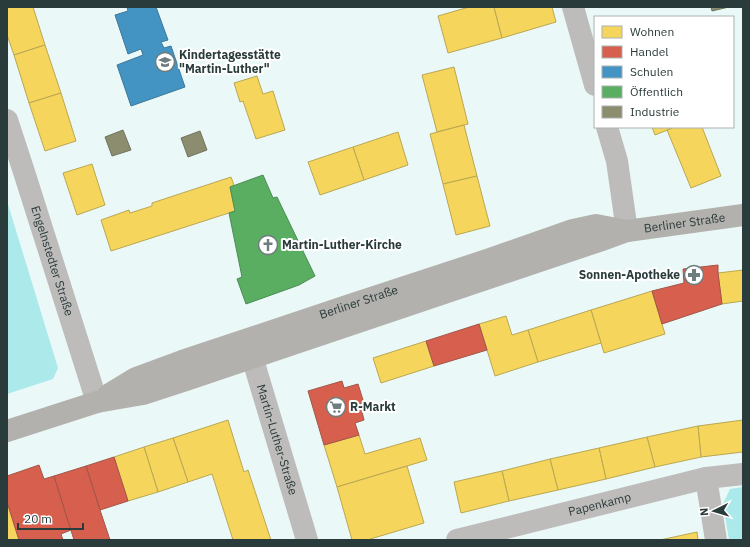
<svg xmlns="http://www.w3.org/2000/svg" width="750" height="547" viewBox="0 0 750 547" font-family="'IBM Plex Sans',sans-serif">
<rect width="100%" height="100%" fill="#ebf8f8"/>
<g fill="#abe9ea">
<polygon points="7,201 58,368 53,379 7,394"/>
<polygon points="743,487 743,540 729,540 723,504 730,489"/>
</g>
<g fill="#f6d55c" stroke="#b9a752">
<polygon points="7,7 33,7 45,45 14,55 7,35"/>
<polygon points="469,7 494,7 502,38 448,53 438,16"/>
<polygon points="494,7 552,7 556,22 502,38"/>
<polygon points="45,45 61,93 29,103 14,55"/>
<polygon points="454,67 468,124 437,132 422,75"/>
<polygon points="257,76 263,94 273,91 285,130 256,139 243,101 240,102 234,83"/>
<polygon points="61,93 76,141 45,151 29,103"/>
<polygon points="464,125 477,176 443,184 430,134"/>
<polygon points="652,127 675,127 655,135"/>
<polygon points="675,127 702,127 721,176 691,188 667,130"/>
<polygon points="398,132 408,165 364,180 353,147"/>
<polygon points="353,147 364,180 320,195 308,162"/>
<polygon points="92,164 105,205 77,215 63,173"/>
<polygon points="477,176 490,226 456,235 443,184"/>
<polygon points="231,177 234,185 230,187 235,211 111,251 101,220 129,210 130,213 152,206 152,203"/>
<polygon points="743,270 743,301 722,304 718,273"/>
<polygon points="652,291 665,334 604,353 591,310"/>
<polygon points="591,310 601,343 538,362 528,330"/>
<polygon points="506,316 512,335 528,330 538,362 495,376 479,324"/>
<polygon points="426,341 434,366 381,383 373,358"/>
<polygon points="228,420 244,472 248,470 271,540 233,540 212,474 188,482 173,438"/>
<polygon points="743,420 743,452 701,457 698,426"/>
<polygon points="698,426 701,457 655,467 647,437"/>
<polygon points="359,435 365,454 420,438 427,460 337,487 324,445"/>
<polygon points="647,437 655,467 606,479 599,448"/>
<polygon points="173,438 188,482 158,492 144,447"/>
<polygon points="144,447 158,492 128,501 114,457"/>
<polygon points="599,448 606,479 558,490 550,459"/>
<polygon points="550,459 558,490 509,501 502,471"/>
<polygon points="407,466 424,523 367,540 352,540 337,487"/>
<polygon points="502,471 509,501 461,513 454,482"/>
<polygon points="7,502 19,540 7,540"/>
<polygon points="697,532 698,540 660,540"/>
</g>
<g fill="#d6604d" stroke="#a25548">
<polygon points="718,265 718,273 722,304 662,324 652,291 684,283 683,269"/>
<polygon points="479,324 487,350 434,366 426,341"/>
<polygon points="342,381 344,388 358,384 364,403 360,404 364,420 355,423 359,435 324,445 308,391"/>
<polygon points="114,457 128,501 100,510 86,466"/>
<polygon points="39,465 44,479 54,476 71,530 61,534 63,540 19,540 7,502 7,476"/>
<polygon points="86,466 100,510 110,540 74,540 54,476"/>
</g>
<polygon fill="#4393c3" stroke="#3c799a" points="127,7 156,7 168,40 161,42 164,48 171,46 185,87 131,106 117,65 143,55 141,49 128,54 115,15 128,11"/>
<polygon fill="#5aae61" stroke="#4c8c56" points="263,175 273,198 277,197 315,276 299,285 246,304 237,279 242,277 229,213 235,211 230,187"/>
<g fill="#8c8c6e" stroke="#6f745f">
<polygon points="711,7 729,7 712,11"/>
<polygon points="123,130 131,150 112,156 105,137"/>
<polygon points="200,131 207,150 188,157 181,138"/>
</g>
<g fill="none" stroke-linecap="round" stroke-linejoin="round">
<g stroke="#bebcba" stroke-width="22">
<polyline points="573,7 595,85"/>
<path id="s1" d="M7,120L25,175L97,402"/>
<polyline points="607,127 617,161 627,231"/>
<path id="s2" d="M247,340L307,540"/>
<polyline points="706,478 716,540"/>
<path id="s3" d="M457,540L706,478L743,474"/>
</g>
<g stroke="#b3b1ad" stroke-width="22">
<path id="s4" d="M108,395L136,378L182,361L350,305L487,260L573,230L596,225L627,231"/>
<path id="s5" d="M7,431L97,402L143,394L189,379L602,240L627,231L743,215"/>
</g>
</g>
<defs>
<g id="school-ring" transform="scale(1)"><circle r="9.5" fill="#fff" stroke="#6e7d7d" stroke-width="1.5"/><path d="M0-5L7-2L0 1L-7-2ZM-4 1L0 2.5L4 1V4Q0 6-4 4Z" fill="#6e7d7d"/></g>
<g id="church-ring" transform="scale(1)"><circle r="9.5" fill="#fff" stroke="#6e7d7d" stroke-width="1.5"/><path d="M-1.2-6h2.4v3.5h3.3v2.4h-3.3V6h-2.4V-.1h-3.3v-2.4h3.3Z" fill="#6e7d7d"/></g>
<g id="pharmacy-ring" transform="scale(1)"><circle r="9.5" fill="#fff" stroke="#6e7d7d" stroke-width="1.5"/><path d="M-2-6h4v4h4v4h-4v4h-4v-4h-4v-4h4Z" fill="#6e7d7d"/></g>
<g id="supermarket-ring" transform="scale(1)"><circle r="9.5" fill="#fff" stroke="#6e7d7d" stroke-width="1.5"/><path d="M-6-5.5h2.5l.6 2H6L4.5 2H-2.5L-4.4-4H-6ZM-1.5 3.2a1.3 1.3 0 1 0 .1 0ZM3 3.2a1.3 1.3 0 1 0 .1 0Z" fill="#6e7d7d"/></g>
</defs>
<g fill-rule="evenodd">
<use href="#school-ring" x="165" y="62"/>
<use href="#church-ring" x="268" y="245"/>
<use href="#pharmacy-ring" x="694" y="275"/>
<use href="#supermarket-ring" x="336" y="407"/>
</g>
<g text-anchor="middle" stroke-width="4" stroke-linejoin="round" paint-order="stroke">
<g font-size="12" font-weight="bold" fill="#2a3b3b" stroke="#fff" text-anchor="start">
<text x="179" y="59">Kindertagesstätte<tspan x="179" dy="14">"Martin-Luther"</tspan></text>
<text x="282" y="249">Martin-Luther-Kirche</text>
<text x="680" y="279" text-anchor="end">Sonnen-Apotheke</text>
<text x="350" y="411">R-Markt</text>
</g>
<g font-size="12" fill="#2a3b3b" stroke="#fff">
<text dy="4" stroke="none"><textPath href="#s5" startOffset="710">Berliner Straße</textPath></text>
<text dy="4" stroke="none"><textPath href="#s1" startOffset="148">Engelnstedter Straße</textPath></text>
<text dy="4" stroke="none"><textPath href="#s4" startOffset="268">Berliner Straße</textPath></text>
<text dy="4" stroke="none"><textPath href="#s2" startOffset="104">Martin-Luther-Straße</textPath></text>
<text dy="4" stroke="none"><textPath href="#s3" startOffset="147">Papenkamp</textPath></text>
</g>
</g>
<rect width="750" height="547" fill="none" stroke="#2a3b3b" stroke-width="16"/>
<rect x="594" y="16" width="140" height="112" fill="#ffffff" stroke="#aab1b1"/>
<rect x="602" y="26" width="20" height="12" fill="#f6d55c" stroke="#aab1b1"/>
<text x="630" y="36" font-size="12" fill="#2a3b3b">Wohnen</text>
<rect x="602" y="46" width="20" height="12" fill="#d6604d" stroke="#aab1b1"/>
<text x="630" y="56" font-size="12" fill="#2a3b3b">Handel</text>
<rect x="602" y="66" width="20" height="12" fill="#4393c3" stroke="#aab1b1"/>
<text x="630" y="76" font-size="12" fill="#2a3b3b">Schulen</text>
<rect x="602" y="86" width="20" height="12" fill="#5aae61" stroke="#aab1b1"/>
<text x="630" y="96" font-size="12" fill="#2a3b3b">Öffentlich</text>
<rect x="602" y="106" width="20" height="12" fill="#8c8c6e" stroke="#aab1b1"/>
<text x="630" y="116" font-size="12" fill="#2a3b3b">Industrie</text>
<g transform="translate(714 511) rotate(265)" stroke="#ffffff" stroke-width="3" paint-order="stroke">
<path d="M0-3L7 15L0 10L-7 15Z" fill="#2a3b3b"/>
<text y="-6" font-size="11" font-weight="bold" text-anchor="middle" fill="#2a3b3b">N</text>
</g>
<path d="M18 523v6h65v-6" fill="none" stroke="#2a3b3b" stroke-width="2"/>
<text x="24" y="523" font-size="12" fill="#2a3b3b" stroke="#ffffff" stroke-width="3" paint-order="stroke">20 m</text>
</svg>
